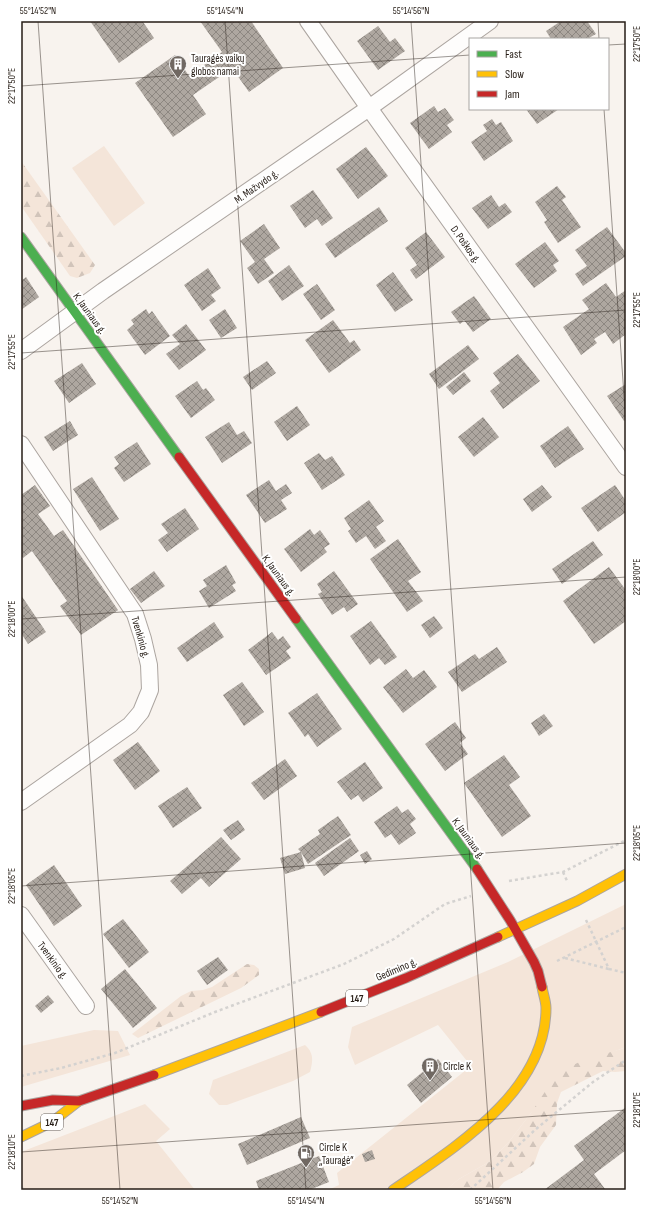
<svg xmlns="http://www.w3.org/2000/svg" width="647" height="1211" viewBox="0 0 647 1211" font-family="'Sofia Sans Condensed',sans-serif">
<defs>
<pattern id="forest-firs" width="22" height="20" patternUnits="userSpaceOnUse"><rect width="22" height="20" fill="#f4e5d9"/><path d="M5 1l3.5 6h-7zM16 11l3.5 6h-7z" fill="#d1c4ba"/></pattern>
<pattern id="building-cross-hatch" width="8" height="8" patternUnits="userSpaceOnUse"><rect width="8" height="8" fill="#aea7a0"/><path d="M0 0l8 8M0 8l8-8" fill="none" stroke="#8d8781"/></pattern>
</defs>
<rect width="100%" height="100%" fill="#f8f3ee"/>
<g fill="#f4e5d9">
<polygon points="104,146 145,203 114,226 72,168"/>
<polygon points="626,904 626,1047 610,1053 531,1113 508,1143 489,1162 459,1179 446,1190 328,1190 339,1185 337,1173 471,1066 438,1025 355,1065 348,1047 352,1027 508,962"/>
<polygon points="94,1030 118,1031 130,1055 21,1087 21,1046"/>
<path d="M305,1045C314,1053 313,1061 310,1072L293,1081L227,1105H219L209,1094L213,1080Z"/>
<polygon points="145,1104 170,1129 156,1141 195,1190 21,1190 21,1152"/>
</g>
<g fill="url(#forest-firs)">
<polygon points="21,161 95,265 90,273 77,278 70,276 21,206"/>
<polygon points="247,964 254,965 259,969 259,975 241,988 138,1038 132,1034 181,996 191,991 203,990 212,987"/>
<polygon points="626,1047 626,1071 615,1072 603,1071 561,1092 557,1103 556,1125 540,1147 534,1164 523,1172 504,1182 497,1190 446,1190 459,1179 489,1162 508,1143 531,1113 550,1084 564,1069 584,1060 621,1049"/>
</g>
<g fill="url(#building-cross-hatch)">
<polygon points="90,21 145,21 143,22 154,38 119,63"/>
<polygon points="200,21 251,21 283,68 249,92 232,68 193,95 206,114 173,137 135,83 175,55 189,76 222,52"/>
<polygon points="561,21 587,21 596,34 587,39 551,39 546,31"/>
<polygon points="378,26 390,42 395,38 405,51 378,70 357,41"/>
<polygon points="434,106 438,112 445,108 454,120 447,125 452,132 429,149 410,123"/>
<polygon points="526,109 559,109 537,124"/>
<polygon points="492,119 496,125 501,122 513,141 484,161 471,142 487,131 483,125"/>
<polygon points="366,147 388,176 358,199 336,169"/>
<polygon points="557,186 566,197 562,200 581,227 558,243 544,222 547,220 535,202"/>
<polygon points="313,190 333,218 322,226 317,219 305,228 290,206"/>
<polygon points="491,195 499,207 505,203 512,212 488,229 472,208"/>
<polygon points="379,207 388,221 335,258 325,244"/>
<polygon points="264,224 280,248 264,259 274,273 258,284 247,268 255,262 240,241"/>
<polygon points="607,227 626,253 626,256 583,286 575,274 587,266 575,250"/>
<polygon points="426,232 445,257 416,279 410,270 417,265 405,248"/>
<polygon points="545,242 559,261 553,265 557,271 534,288 515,264"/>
<polygon points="289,265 304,286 282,301 268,281"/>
<polygon points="208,268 221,288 211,295 216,301 202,311 184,285"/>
<polygon points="393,272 413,300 395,312 376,285"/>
<polygon points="26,277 39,297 21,310 21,281"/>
<polygon points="606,283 616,297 626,290 626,334 613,344 605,332 594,339 597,343 581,355 563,327 589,309 582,300"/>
<polygon points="317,284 335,310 321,320 303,294"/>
<polygon points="474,296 491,319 473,332 464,320 460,324 451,312"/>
<polygon points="146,309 149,314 152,311 170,336 145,355 127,330 134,324 131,320"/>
<polygon points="225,309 237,328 221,338 209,320"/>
<polygon points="333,320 350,343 354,340 361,350 329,373 305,340"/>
<polygon points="186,324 206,350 179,370 166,354 180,344 172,335"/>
<polygon points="468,345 479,359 439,389 429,374"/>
<polygon points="518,354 540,381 503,409 490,391 500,383 493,373"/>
<polygon points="267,361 276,373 252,390 243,377"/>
<polygon points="82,363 96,384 69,403 54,381"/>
<polygon points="464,372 471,381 453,395 446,387"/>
<polygon points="197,381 203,390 206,388 215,400 191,418 175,396"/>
<polygon points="626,384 626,420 624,421 607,396"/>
<polygon points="297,406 310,425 287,441 274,422"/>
<polygon points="483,417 499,437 474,457 458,437"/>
<polygon points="70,421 78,435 53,451 44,437"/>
<polygon points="229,422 237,435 244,431 252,443 222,463 205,437"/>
<polygon points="568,426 584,449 555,468 540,446"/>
<polygon points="137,442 151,464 124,482 114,468 119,464 114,457"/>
<polygon points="319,453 325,460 332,456 345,475 322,490 304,463"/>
<polygon points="92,477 119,519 100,531 73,489"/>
<polygon points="269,480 276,491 286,484 292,493 281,500 287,509 265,523 246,495"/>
<polygon points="35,485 50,506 38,514 54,536 63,530 118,610 81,635 60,606 67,601 32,551 23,558 21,555 21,495"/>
<polygon points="542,485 552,497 532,512 523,499"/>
<polygon points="615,485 626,501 626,512 598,532 581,508"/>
<polygon points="369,500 384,521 376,527 386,541 375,549 366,536 356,543 348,531 351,529 344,518"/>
<polygon points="185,508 199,529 167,552 158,540 168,533 161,524"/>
<polygon points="310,529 314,535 320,530 330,544 324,548 327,552 301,572 284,549"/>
<polygon points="398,539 421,572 408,581 423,601 407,612 370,559"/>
<polygon points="593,541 603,555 562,584 552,569"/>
<polygon points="226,565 236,583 232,585 236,591 209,608 199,591 207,586 203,580"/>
<polygon points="609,567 625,589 626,588 626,621 594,644 563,601"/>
<polygon points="154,571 165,586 141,603 130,589"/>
<polygon points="334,571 358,604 347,612 344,607 332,615 318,594 322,592 317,584"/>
<polygon points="21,595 46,632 28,644 21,633"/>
<polygon points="434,616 443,628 430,638 421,625"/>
<polygon points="371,621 397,657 385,665 379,658 370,665 350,636"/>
<polygon points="214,622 224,637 187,662 177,648"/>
<polygon points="272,632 278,640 283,636 291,647 286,651 291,658 266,675 248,650"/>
<polygon points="497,647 507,662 462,692 448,672 475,654 479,659"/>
<polygon points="406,669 413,678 424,670 437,687 403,713 383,687"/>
<polygon points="242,682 264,712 244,726 223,695"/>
<polygon points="317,693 342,729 317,747 308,734 305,737 288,713"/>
<polygon points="544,714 553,726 539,736 531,723"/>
<polygon points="455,722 466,738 460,743 468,754 445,771 425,744"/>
<polygon points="138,742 160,771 135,790 113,760"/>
<polygon points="504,755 520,777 509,785 531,816 502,837 464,783"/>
<polygon points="285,759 297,776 264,800 251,783"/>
<polygon points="365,762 383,788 363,802 358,795 351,800 337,782"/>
<polygon points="187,787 202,808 173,828 158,806"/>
<polygon points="397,806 402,813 408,809 416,819 410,824 416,833 399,845 391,834 385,838 374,822"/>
<polygon points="338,816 351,835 308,864 301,852 305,868 285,874 280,858 301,852 298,849 320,834 318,830"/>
<polygon points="238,820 245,830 231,840 223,830"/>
<polygon points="221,837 241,859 209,887 201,878 182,894 170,881"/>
<polygon points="350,838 359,851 324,876 315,863"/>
<polygon points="367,851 372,859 365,864 360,855"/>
<polygon points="54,865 82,906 54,926 26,885"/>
<polygon points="123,919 149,952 129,968 103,934"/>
<polygon points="218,957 228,970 207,985 197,971"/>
<polygon points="125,969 157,1008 133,1028 101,989"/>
<polygon points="48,995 54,1002 41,1013 35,1006"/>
<polygon points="438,1059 452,1077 421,1103 407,1085"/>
<polygon points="626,1107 626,1150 594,1174 605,1189 603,1190 544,1190 584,1160 574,1146"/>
<polygon points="301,1117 310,1138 247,1165 238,1144"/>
<polygon points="372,1150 375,1159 365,1162 362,1154"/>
<polygon points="319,1156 329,1182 309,1190 259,1190 256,1181"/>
</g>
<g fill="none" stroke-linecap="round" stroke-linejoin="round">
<g stroke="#aca5a0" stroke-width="18">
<g id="street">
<polyline points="308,21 369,108 626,467"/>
<polyline points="21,351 103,291 369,108 490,21"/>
<polyline points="21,444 135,614 143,639 149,665 150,690 141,712 130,725 21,802"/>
<polyline points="21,915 86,1006"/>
</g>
</g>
<g stroke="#aca5a0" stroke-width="11">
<g id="fast">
<polyline points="21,237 179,457"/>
<polyline points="296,619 477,869"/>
</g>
</g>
<g stroke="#aca5a0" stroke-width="11">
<g id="slow">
<polyline points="498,937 577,901 626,874"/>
<polyline points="154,1075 321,1012"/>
<polyline points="21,1137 52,1122 79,1101"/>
<path d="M393,1190C454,1148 546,1092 546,1008C546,1001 543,994 542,987"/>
</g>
</g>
<g stroke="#aca5a0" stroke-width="11">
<g id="jam">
<polyline points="179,457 296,619"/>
<polyline points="477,869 510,920 534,962 538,971 542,987"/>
<polyline points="321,1012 406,978 498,937"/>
<polyline points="21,1106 53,1100 79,1101 154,1075"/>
</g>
</g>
<g stroke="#d4d2d0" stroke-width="2.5" stroke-dasharray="3 3" stroke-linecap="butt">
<polyline points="563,872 568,883"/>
<polyline points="509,881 563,872 626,840"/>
<polyline points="586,920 609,969 626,973"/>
<polyline points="565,958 609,969"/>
<polyline points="557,961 626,927"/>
<polyline points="21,1076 61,1068 115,1053 215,1012 344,964 394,939 445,904 471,896"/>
<polyline points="21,1186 24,1190"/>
<polyline points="470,1190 536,1129 593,1082 626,1060"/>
</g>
<use href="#street" stroke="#fefdfc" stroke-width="16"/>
<use href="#fast" stroke="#4caf50" stroke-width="9"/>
<use href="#slow" stroke="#ffc107" stroke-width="9"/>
<use href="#jam" stroke="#c62828" stroke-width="9"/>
</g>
<path fill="none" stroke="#261d16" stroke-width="1" stroke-opacity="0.45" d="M38,21L120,1190M225,21L306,1190M411,21L493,1190M598,21L599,39M608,45L626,44M21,86L470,55M604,109L626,424M21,353L626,310M21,619L626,577M21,886L626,843M21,1152L626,1110"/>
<defs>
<g id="building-pin" transform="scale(0.9)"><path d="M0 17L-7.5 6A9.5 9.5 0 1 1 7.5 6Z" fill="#706862" stroke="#fff"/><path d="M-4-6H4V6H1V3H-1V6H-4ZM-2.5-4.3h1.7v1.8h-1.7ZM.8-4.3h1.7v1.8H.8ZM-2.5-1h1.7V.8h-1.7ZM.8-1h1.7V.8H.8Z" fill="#fff"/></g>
<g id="fuel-pin" transform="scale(0.9)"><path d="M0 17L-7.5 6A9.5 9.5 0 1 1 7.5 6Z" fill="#706862" stroke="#fff"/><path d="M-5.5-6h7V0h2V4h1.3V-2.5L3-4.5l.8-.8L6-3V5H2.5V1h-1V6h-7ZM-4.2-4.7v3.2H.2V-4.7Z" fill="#fff"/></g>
</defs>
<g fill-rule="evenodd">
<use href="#building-pin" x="178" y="64"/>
<use href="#building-pin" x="430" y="1066"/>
<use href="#fuel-pin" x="306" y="1153"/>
</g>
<g text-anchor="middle" stroke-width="4" stroke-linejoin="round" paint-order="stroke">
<g fill="#fff" stroke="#67615c" stroke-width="1">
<rect x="346" y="990" width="22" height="16" rx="3"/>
<rect x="41" y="1114" width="22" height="16" rx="3"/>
</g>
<g font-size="10" font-weight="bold" fill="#261d16">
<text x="357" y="1002">147</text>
<text x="52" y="1126">147</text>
</g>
<g font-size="11" fill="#261d16" stroke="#fff" text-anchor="start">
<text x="191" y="62">Tauragės vaikų<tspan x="191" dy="13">globos namai</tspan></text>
<text x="443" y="1070">Circle K</text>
<text x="319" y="1151">Circle K<tspan x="319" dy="13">„Tauragė“</tspan></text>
</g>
<g font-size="11" fill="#261d16" stroke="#fff">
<text transform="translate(256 186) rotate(-35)" y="4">M. Mažvydo g.</text>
<text transform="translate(466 244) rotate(54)" y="4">D. Poškos g.</text>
<text transform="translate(90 313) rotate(54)" y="4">K. Jauniaus g.</text>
<text transform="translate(279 575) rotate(54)" y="4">K. Jauniaus g.</text>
<text transform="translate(141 637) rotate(74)" y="4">Tvenkinio g.</text>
<text transform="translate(469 838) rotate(54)" y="4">K. Jauniaus g.</text>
<text transform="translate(53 960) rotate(54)" y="4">Tvenkinio g.</text>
<text transform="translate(396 969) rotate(-23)" y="4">Gedimino g.</text>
</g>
</g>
<rect width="647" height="1211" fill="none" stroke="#ffffff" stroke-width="44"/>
<rect x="469" y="38" width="140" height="72" fill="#ffffff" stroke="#a8a5a2"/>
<rect x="477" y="51" width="20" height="6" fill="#4caf50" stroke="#a8a5a2"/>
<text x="505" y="58" font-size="12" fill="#261d16">Fast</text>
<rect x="477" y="71" width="20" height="6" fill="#ffc107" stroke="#a8a5a2"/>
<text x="505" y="78" font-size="12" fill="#261d16">Slow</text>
<rect x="477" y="91" width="20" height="6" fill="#c62828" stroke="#a8a5a2"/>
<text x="505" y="98" font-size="12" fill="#261d16">Jam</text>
<rect x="22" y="22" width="603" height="1167" fill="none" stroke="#261d16" stroke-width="1.5"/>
<g font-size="10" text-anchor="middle" fill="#261d16">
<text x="38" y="14">55°14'52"N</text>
<text x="225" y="14">55°14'54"N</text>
<text x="411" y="14">55°14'56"N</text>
<text transform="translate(636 44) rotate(-90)" y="4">22°17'50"E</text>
<text transform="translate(11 86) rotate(-90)" y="4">22°17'50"E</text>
<text transform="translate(636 310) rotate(-90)" y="4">22°17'55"E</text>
<text transform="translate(11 352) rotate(-90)" y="4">22°17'55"E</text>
<text transform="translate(636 577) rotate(-90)" y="4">22°18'00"E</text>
<text transform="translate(11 619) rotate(-90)" y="4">22°18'00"E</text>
<text transform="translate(636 843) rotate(-90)" y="4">22°18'05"E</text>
<text transform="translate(11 886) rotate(-90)" y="4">22°18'05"E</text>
<text transform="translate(636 1110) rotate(-90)" y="4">22°18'10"E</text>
<text transform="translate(11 1152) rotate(-90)" y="4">22°18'10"E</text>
<text x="120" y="1204">55°14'52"N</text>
<text x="306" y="1204">55°14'54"N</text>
<text x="493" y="1204">55°14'56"N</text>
</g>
</svg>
